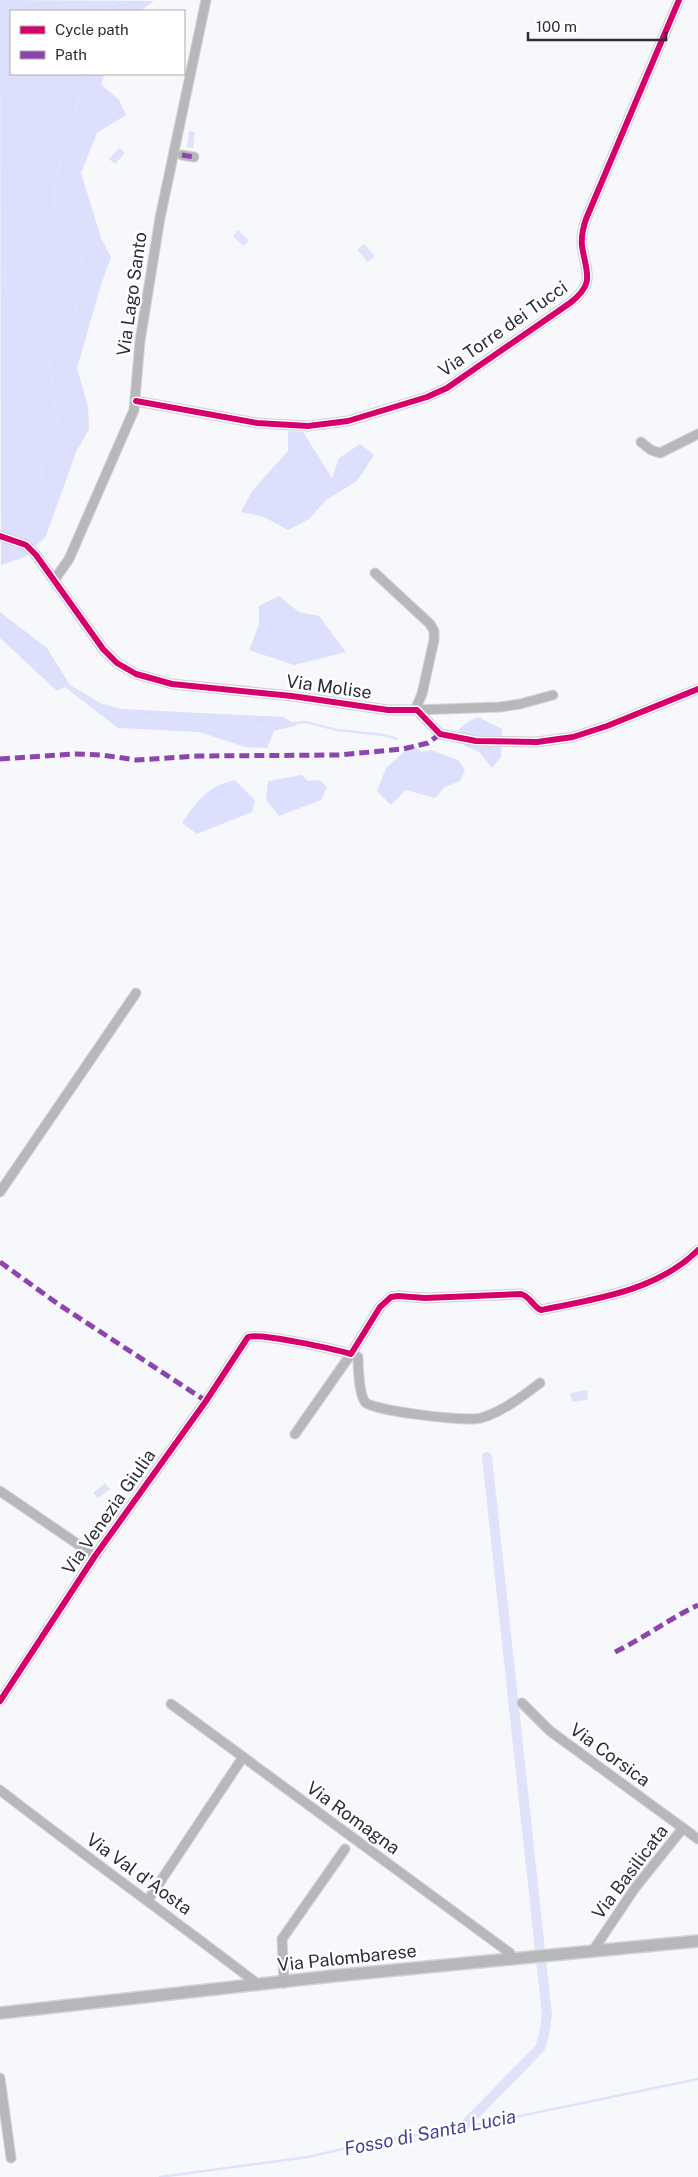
<svg xmlns="http://www.w3.org/2000/svg" width="698" height="2177" viewBox="0 0 698 2177" font-family="'Public Sans',sans-serif">
<rect width="100%" height="100%" fill="#f7f8fb"/>
<g fill="#dde0fd">
<polygon points="0,0 154,1 140,11 11,11 11,74 105,74 101,84 119,100 126,115 97,133 81,173 101,238 111,257 101,285 77,368 88,407 89,429 76,452 46,536 25,557 1,565"/>
<polygon points="288,431 303,432 332,478 339,458 360,444 374,455 357,481 326,500 309,519 288,530 264,517 241,512 252,491 288,451"/>
<polygon points="279,596 299,612 319,616 346,652 294,665 249,650 259,625 259,606"/>
<polygon points="0,612 47,648 70,685 102,704 122,709 283,717 298,725 274,731 267,748 245,747 199,732 118,728 65,687 57,691 0,638"/>
<polygon points="478,717 502,729 501,757 492,768 479,752 465,746 458,730 469,721"/>
<polygon points="413,744 421,752 431,750 458,760 465,770 460,781 445,787 435,798 406,790 391,805 377,791 386,768"/>
<polygon points="302,775 308,781 320,780 327,787 321,800 279,816 266,800 268,781"/>
<path d="M235,780L255,800L252,812L197,834L182,823C198,800 206,787 235,780Z"/>
</g>
<g fill="#dfe3fa">
<polygon points="189,131 195,132 193,148 187,147"/>
<polygon points="119,148 125,153 115,164 109,159"/>
<polygon points="238,230 249,241 243,246 233,236"/>
<polygon points="364,244 375,256 368,262 357,250"/>
<polygon points="587,1390 588,1400 572,1402 570,1393"/>
<polygon points="105,1483 110,1489 98,1498 93,1493"/>
</g>
<g fill="none" stroke-linecap="round" stroke-linejoin="round">
<g stroke="#dfe3fa" stroke-width="2.5">
<polyline points="108,11 113,0"/>
<polyline points="0,504 25,504 33,497 40,481 43,461 58,423 49,362 76,313 77,301 72,293 72,282 80,266 82,258 63,222 55,213 54,199 57,173 86,74"/>
<polyline points="0,623 37,659 55,681 69,687 100,708 118,715 173,721 227,733 243,728 306,722 337,730 384,735 397,739"/>
<polyline points="160,2177 308,2157 377,2141 462,2128 698,2079"/>
</g>
<polyline stroke="#dfe3fa" stroke-width="10" points="462,2128 540,2048 544,2035 547,2015 487,1457"/>
<g stroke="#d3d3d7" stroke-width="11">
<g id="street">
<polyline points="182,155 194,157"/>
<path d="M136,401L257,423L308,426L348,421L427,397L447,388L570,303C596,283 586,273 582,246C581,237 583,228 586,219L679,0"/>
<polyline points="641,442 651,450 660,453 698,434"/>
<polyline points="0,536 26,545 36,555 103,649 117,663 136,674 172,684 292,696 388,710 417,710 440,734 476,741 537,742 573,737 607,726 698,689"/>
<polyline points="375,573 430,624 434,631 434,640 422,694 415,710"/>
<polyline points="55,579 69,559 134,410 140,341 160,218 206,0"/>
<polyline points="417,710 500,707 520,704 553,695"/>
<polyline points="0,1192 136,993"/>
<path d="M358,1357C358,1366 359,1394 365,1402C373,1411 467,1422 481,1418C502,1412 523,1396 540,1383"/>
<polyline points="295,1434 351,1354"/>
<polyline points="0,1491 95,1556"/>
<path d="M0,1701L95,1556L206,1401L248,1337C261,1333 334,1349 351,1354L380,1307L391,1297L398,1296L425,1298L521,1294C531,1297 532,1306 541,1310C595,1299 657,1291 698,1250"/>
<polyline points="522,1703 550,1731 683,1828"/>
<polyline points="171,1704 510,1953 511,1960"/>
<path d="M0,1790C85,1856 173,1919 259,1985"/>
<polyline points="148,1900 243,1757"/>
<polyline points="592,1952 635,1888 683,1828 698,1839"/>
<polyline points="284,1983 282,1939 345,1849"/>
<polyline points="0,2078 11,2158"/>
</g>
</g>
<g stroke="#d3d3d7" stroke-width="14">
<polyline id="secondary" points="0,2013 333,1976 698,1941"/>
</g>
<use href="#street" stroke="#b8b8bb" stroke-width="9"/>
<use href="#secondary" stroke="#b6b7bb" stroke-width="11"/>
<g stroke="#8e44ad" stroke-width="5" stroke-dasharray="10 5" stroke-linecap="butt">
<polyline points="182,155 194,157"/>
<polyline points="0,759 75,754 102,755 136,760 199,756 338,755 403,749 428,743 440,734"/>
<polyline points="0,1262 58,1304 206,1401"/>
<path d="M615,1652C644,1638 669,1619 698,1605"/>
</g>
<g stroke="#fff" stroke-width="9">
<g id="cycleway">
<path d="M136,401L257,423L308,426L348,421L427,397L447,388L570,303C596,283 586,273 582,246C581,237 583,228 586,219L679,0"/>
<polyline points="0,536 26,545 36,555 103,649 117,663 136,674 172,684 292,696 388,710 417,710 440,734 476,741 537,742 573,737 607,726 698,689"/>
<path d="M0,1701L95,1556L206,1401L248,1337C261,1333 334,1349 351,1354L380,1307L391,1297L398,1296L425,1298L521,1294C531,1297 532,1306 541,1310C595,1299 657,1291 698,1250"/>
</g>
</g>
<use href="#cycleway" stroke="#d6006c" stroke-width="6"/>
</g>
<g text-anchor="middle" stroke-width="4.5" stroke-linejoin="round" paint-order="stroke">
<g font-size="18" fill="#2c2d36" stroke="#fff">
<text transform="translate(132 294) rotate(-82)" y="6">Via Lago Santo</text>
<text transform="translate(503 329) rotate(-35)" y="6">Via Torre dei Tucci</text>
<text transform="translate(329 687) rotate(8)" y="6">Via Molise</text>
<text transform="translate(109 1512) rotate(-55)" y="6">Via Venezia Giulia</text>
<text transform="translate(610 1755) rotate(36)" y="6">Via Corsica</text>
<text transform="translate(353 1818) rotate(36)" y="6">Via Romagna</text>
<text transform="translate(630 1872) rotate(-53)" y="6">Via Basilicata</text>
<text transform="translate(139 1874) rotate(36)" y="6">Via Val d'Aosta</text>
<text transform="translate(347 1958) rotate(-6)" y="6">Via Palombarese</text>
</g>
<g font-size="19" font-style="italic" fill="#44449b" stroke="#fff">
<text transform="translate(430 2132) rotate(-11)" y="7">Fosso di Santa Lucia</text>
</g>
</g>
<rect x="10" y="10" width="175" height="65" fill="#ffffff" stroke="#ababaf"/>
<rect x="20" y="26" width="25" height="8" fill="#d6006c" stroke="#ababaf"/>
<text x="55" y="35" font-size="15" fill="#2c2d36">Cycle path</text>
<rect x="20" y="51" width="25" height="8" fill="#8e44ad" stroke="#ababaf"/>
<text x="55" y="60" font-size="15" fill="#2c2d36">Path</text>
<path d="M528 32v8h138v-8" fill="none" stroke="#2c2d36" stroke-width="2.5"/>
<text x="536" y="32" font-size="15" fill="#2c2d36" stroke="#ffffff" stroke-width="4" paint-order="stroke">100 m</text>
</svg>
